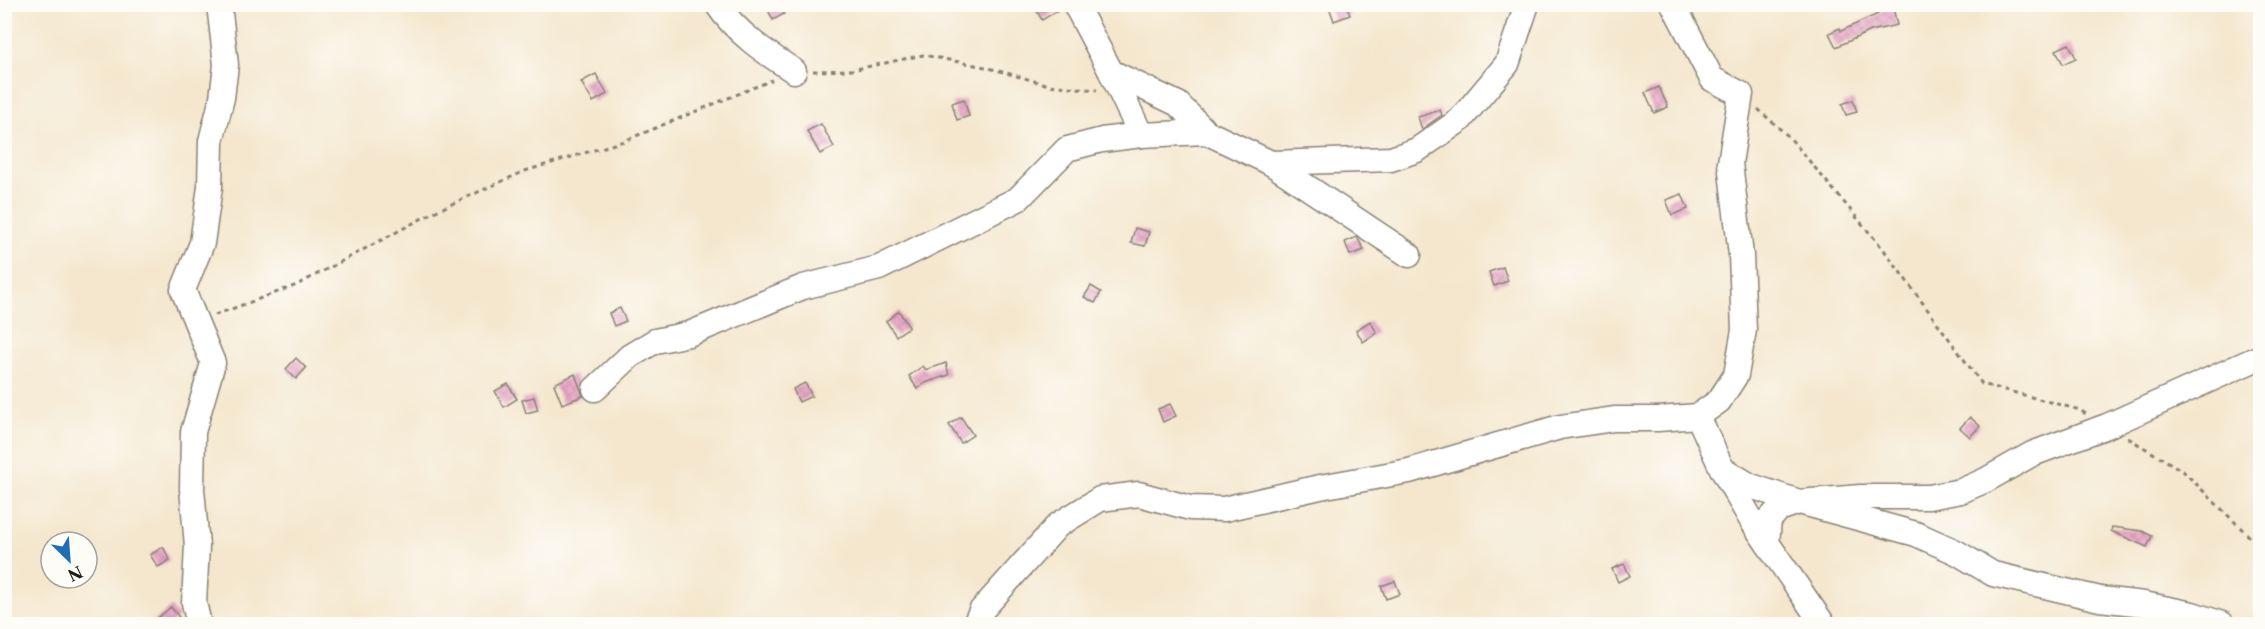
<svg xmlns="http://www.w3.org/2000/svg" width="2265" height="629" viewBox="0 0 2265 629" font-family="'Libre Caslon Text',serif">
<defs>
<pattern id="building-cross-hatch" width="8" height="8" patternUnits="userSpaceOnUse" patternTransform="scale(1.5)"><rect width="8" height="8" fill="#e9a8c7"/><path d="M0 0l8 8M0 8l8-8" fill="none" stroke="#c790aa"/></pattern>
</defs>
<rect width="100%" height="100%" fill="#fdfcf7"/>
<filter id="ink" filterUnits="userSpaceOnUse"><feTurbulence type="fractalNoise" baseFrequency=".0167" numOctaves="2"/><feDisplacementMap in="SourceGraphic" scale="12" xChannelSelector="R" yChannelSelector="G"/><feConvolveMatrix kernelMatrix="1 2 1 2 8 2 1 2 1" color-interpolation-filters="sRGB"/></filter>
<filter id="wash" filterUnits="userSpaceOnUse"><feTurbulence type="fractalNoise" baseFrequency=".008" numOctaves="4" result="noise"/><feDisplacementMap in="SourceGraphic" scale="24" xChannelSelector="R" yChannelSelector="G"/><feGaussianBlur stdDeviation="1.35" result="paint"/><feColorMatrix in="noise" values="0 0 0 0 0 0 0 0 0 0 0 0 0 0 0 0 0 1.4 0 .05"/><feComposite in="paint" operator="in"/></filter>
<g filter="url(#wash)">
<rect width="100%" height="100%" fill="#f4e7ce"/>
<g id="blocks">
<g fill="url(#building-cross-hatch)">
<polygon points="774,4 779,4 784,14 773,20 767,8"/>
<polygon points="1033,4 1061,4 1062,8 1042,20"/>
<polygon points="1328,4 1346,4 1350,15 1334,21"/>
<polygon points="1893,8 1897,25 1871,31 1836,47 1829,33 1840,28 1841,31 1878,14 1877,12"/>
<polygon points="2069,44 2076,58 2063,64 2056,50"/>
<polygon points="596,74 607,94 593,102 581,82"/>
<polygon points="1659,87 1668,107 1654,113 1645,93"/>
<polygon points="964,99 969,116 957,120 952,103"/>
<polygon points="1853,100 1857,112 1846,115 1842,104"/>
<polygon points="1440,110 1442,115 1422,129 1418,117"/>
<polygon points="821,124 834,147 820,154 807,131"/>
<polygon points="1682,194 1688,209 1672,215 1666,200"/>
<polygon points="1135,228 1149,232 1145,246 1131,243"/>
<polygon points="1357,237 1364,250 1350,255 1345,242"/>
<polygon points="1503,267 1508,281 1494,286 1489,272"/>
<polygon points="1091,286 1101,292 1095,303 1084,297"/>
<polygon points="620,308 626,321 614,326 609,313"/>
<polygon points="899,311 909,327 896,336 886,321"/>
<polygon points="1370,321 1377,333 1363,342 1356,330"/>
<polygon points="296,358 306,368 296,379 286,369"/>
<polygon points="946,363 949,375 925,383 917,389 909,376 923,366 926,370"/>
<polygon points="575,374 583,396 562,404 554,384"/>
<polygon points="805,383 812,396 799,402 793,389"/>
<polygon points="508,384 517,399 504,407 495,391"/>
<polygon points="534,397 538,410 526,413 522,400"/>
<polygon points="1170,404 1176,416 1163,422 1158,409"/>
<polygon points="961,417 973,435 961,443 949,425"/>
<polygon points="1970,417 1980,426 1970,437 1960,428"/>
<polygon points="2112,527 2142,531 2152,536 2147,547 2111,531"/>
<polygon points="163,547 170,560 158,567 150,555"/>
<polygon points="1624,564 1630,576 1618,582 1612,569"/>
<polygon points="1395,581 1400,594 1386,599 1381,586"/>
<polygon points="171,607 179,617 170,624 150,624"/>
</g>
</g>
</g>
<g filter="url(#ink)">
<use href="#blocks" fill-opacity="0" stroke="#888275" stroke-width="1.5"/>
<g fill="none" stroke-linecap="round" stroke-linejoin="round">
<g stroke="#888275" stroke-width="27">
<g id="minor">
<path d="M717,4C736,33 766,53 794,71"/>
<polyline points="1075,4 1111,72 1178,104 1206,132"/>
<polyline points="1673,4 1712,79 1741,94 1730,163 1741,255 1744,330 1736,375 1719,401 1698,416"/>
<polyline points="1111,72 1141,135 1206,132 1271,163 1409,255"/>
<polyline points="1271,163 1391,159 1417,150 1460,120 1507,64 1527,4"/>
<polyline points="595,389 630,356 655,341 689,334 803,287 879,268 1018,199 1067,149 1102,140 1141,135"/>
<polyline points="1724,470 1751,486 1799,502 1861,497 1929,497 1961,491 1986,480 2032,454 2107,426 2260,357"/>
<polyline points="1767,543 1769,520 1779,509 1799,502 1916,534 1956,552 1993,574 2100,599 2144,604 2192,614 2222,624"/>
<polyline points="199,624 194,603 197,546 192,489 193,432 213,363 183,290 202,243 210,187 211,141 222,98 226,65 219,4"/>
<polyline points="975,624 981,611 1058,525 1100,499 1139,494 1190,508 1224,509 1320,487 1409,471 1560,427 1614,419 1658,419 1698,416 1722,469 1752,521 1823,624"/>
</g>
</g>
<g stroke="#888275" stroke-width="3" stroke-dasharray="4.5 4.5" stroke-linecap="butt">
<polyline points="813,71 852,70 923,55 985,67 1049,85 1097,90"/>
<polyline points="1758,109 1790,138 1884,250 1982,384 2080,410 2086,414"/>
<polyline points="215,315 297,285 436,211 525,171 624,141 772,80"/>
<polyline points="2128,438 2183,471 2260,547"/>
</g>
<use href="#minor" stroke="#fff" stroke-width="24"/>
</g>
</g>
<rect width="2265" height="629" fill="none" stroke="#fdfcf7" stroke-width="24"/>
<g transform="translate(69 560) rotate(155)"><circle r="28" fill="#fdfcf7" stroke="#a3a29f" stroke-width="1.5"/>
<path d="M0-4.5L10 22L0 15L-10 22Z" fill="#1f6fb2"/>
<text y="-9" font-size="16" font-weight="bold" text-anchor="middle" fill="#1c1c1c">N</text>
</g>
</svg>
